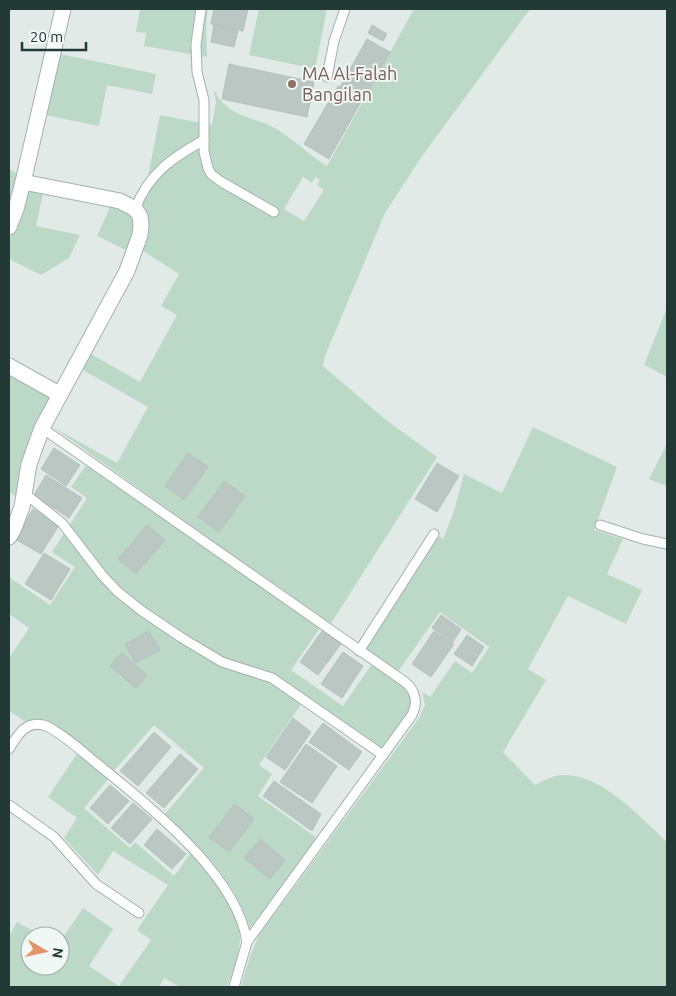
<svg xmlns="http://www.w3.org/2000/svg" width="676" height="996" viewBox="0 0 676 996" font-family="Ubuntu,sans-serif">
<rect width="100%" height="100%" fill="#e1eae7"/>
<g fill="#bcd9c7" fill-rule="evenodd">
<polygon points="140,9 208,9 206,25 207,57 144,46 146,33 136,32"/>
<polygon points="259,9 327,9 315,69 249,55"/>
<path d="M414,9H530L420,159L385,213L325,356L323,366L386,420L437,457L330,625L53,427L117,463L148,407L83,370L91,354L140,382L177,315L161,306L179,274L143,251C149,234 153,222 142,207L160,115L212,125L216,102L214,90C229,120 256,115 281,132C297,142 310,156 327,166ZM303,177L312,183L315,177L320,180L317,185L324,190L304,221L284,209Z"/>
<polygon points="60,54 156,74 152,94 107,85 99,126 45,115"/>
<polygon points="9,169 20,175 9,217"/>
<polygon points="28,190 43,193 36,226 80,235 69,258 41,275 9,259 9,238 21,220"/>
<path d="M111,205C139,217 137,223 128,251L97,236Z"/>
<polygon points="667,308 667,377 644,365"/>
<polygon points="9,375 49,398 36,428 17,497 9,492"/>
<path d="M533,427L617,467L594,530L623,539L607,574L642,590L626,624L568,596L528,669L546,680L503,752L535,785C544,780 554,775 565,775C603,775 641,818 667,842V987H241L249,959L259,935L419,718L425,705L422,692L430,697L455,661L472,673L489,647L440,612L397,673L357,644L431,531L443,539L454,511L464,474L502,493Z"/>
<polygon points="667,444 667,486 649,479"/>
<path d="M86,465L320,628L291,670L343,706L372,664C382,671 404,683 410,693C419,710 387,743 377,757L302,703L259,765L272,774L258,796L317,838L250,928C236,881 200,847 165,814L204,768L154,725L113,772L56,725L39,719L26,722L9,711V658L29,628L9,614V577L50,605L75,567L52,552L87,498L71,487Z"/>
<path d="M77,754L108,779L84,808L130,848L135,842L174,876L190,854C208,873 240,912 240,939C239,955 233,972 227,987H180L164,978L159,987H10L11,984L9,983V937L17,922L42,936H30V966H60V942L83,908L113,929L89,966L119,986L151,940L137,930L168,885L113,851L98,875L64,838L77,818L48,797Z"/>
</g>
<g fill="#bac7c3" stroke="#b4c3be">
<polygon points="214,9 248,9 243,31 211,24"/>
<polygon points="214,25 238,30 234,47 211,42"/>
<polygon points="372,25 387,34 383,41 368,33"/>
<polygon points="367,39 390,52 363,100 340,87"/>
<polygon points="229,64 314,82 307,117 222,99"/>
<polygon points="338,86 362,100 329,159 304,144"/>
<polygon points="54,448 80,465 66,486 41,469"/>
<polygon points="188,453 208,467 184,500 165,486"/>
<polygon points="437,463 459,476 437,512 415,499"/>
<polygon points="46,475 82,498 69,518 34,495"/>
<polygon points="224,481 245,496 219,532 198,517"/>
<polygon points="33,509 59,525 41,554 15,539"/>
<polygon points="147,525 165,540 136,574 118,559"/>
<polygon points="44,553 70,569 51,600 25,584"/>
<polygon points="441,615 461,629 453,642 432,628"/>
<polygon points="149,631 160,650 135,663 125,644"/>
<polygon points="322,631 341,644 318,675 300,662"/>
<polygon points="434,631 454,644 431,677 412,664"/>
<polygon points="467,635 484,647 472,666 454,654"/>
<polygon points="343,652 363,666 342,698 321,684"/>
<polygon points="122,653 147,675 136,688 110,666"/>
<polygon points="293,718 311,732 285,770 266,757"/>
<polygon points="323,723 362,752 349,770 309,742"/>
<polygon points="154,732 171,747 138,786 120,771"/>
<polygon points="306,744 337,766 312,803 280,782"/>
<polygon points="180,754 198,769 164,808 146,793"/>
<polygon points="274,781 321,814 312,831 263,796"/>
<polygon points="110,785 129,801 108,824 90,808"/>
<polygon points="133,803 152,819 130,844 111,828"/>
<polygon points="235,804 254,819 229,852 209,837"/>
<polygon points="157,829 186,854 172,869 144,845"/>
<polygon points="260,839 285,860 270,879 244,858"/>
</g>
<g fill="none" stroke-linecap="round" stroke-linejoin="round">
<g stroke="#a4b1ae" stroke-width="11">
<g id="lane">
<polyline points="201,9 196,44 197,72 204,100 204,152 208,168 211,174 220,181 274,212"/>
<polyline points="327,77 334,41 345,9"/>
<path d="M135,209C149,173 172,158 204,140"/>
<path d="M42,428L405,682C416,691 418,703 412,715L247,942L234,987"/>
<polyline points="24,493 62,523 102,575 118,592 142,611 182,638 222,662 272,678 383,755"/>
<polyline points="600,525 643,539 667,544"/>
<polyline points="359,651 434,534"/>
<path d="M9,749C17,736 25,721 43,725C56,728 84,753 95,762C146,804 237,873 247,942"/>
<polyline points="9,805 54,837 96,884 139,913"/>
</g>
</g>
<g stroke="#a4b1ae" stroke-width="17">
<g id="street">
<polyline points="9,227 16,209 23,182 63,9"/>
<polyline points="9,366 59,394"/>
<polyline points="9,537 14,528 22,507 29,464 42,428 127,271 140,235 141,225 140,216 135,209 120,201 23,182"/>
</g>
</g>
<use href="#lane" stroke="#fff" stroke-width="9"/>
<use href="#street" stroke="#fff" stroke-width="15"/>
</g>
<circle fill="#8d6e63" stroke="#f1f7f5" stroke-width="2" cx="292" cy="84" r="5"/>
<g text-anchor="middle" stroke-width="4" stroke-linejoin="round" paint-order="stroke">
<g font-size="18" fill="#785e54" stroke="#f1f7f5" text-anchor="start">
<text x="302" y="80">MA Al-Falah<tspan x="302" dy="21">Bangilan</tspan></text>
</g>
</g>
<rect width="676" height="996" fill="none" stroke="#233936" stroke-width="20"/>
<g transform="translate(45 951) rotate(99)"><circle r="24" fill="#f1f7f5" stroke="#9faba9"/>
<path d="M0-4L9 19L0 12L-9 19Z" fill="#e39466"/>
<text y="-8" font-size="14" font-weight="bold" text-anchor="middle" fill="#233936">N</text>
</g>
<path d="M22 42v8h64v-8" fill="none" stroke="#233936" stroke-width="2.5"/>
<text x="30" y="42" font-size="15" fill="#233936" stroke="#f1f7f5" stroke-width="4" paint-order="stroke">20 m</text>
</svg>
